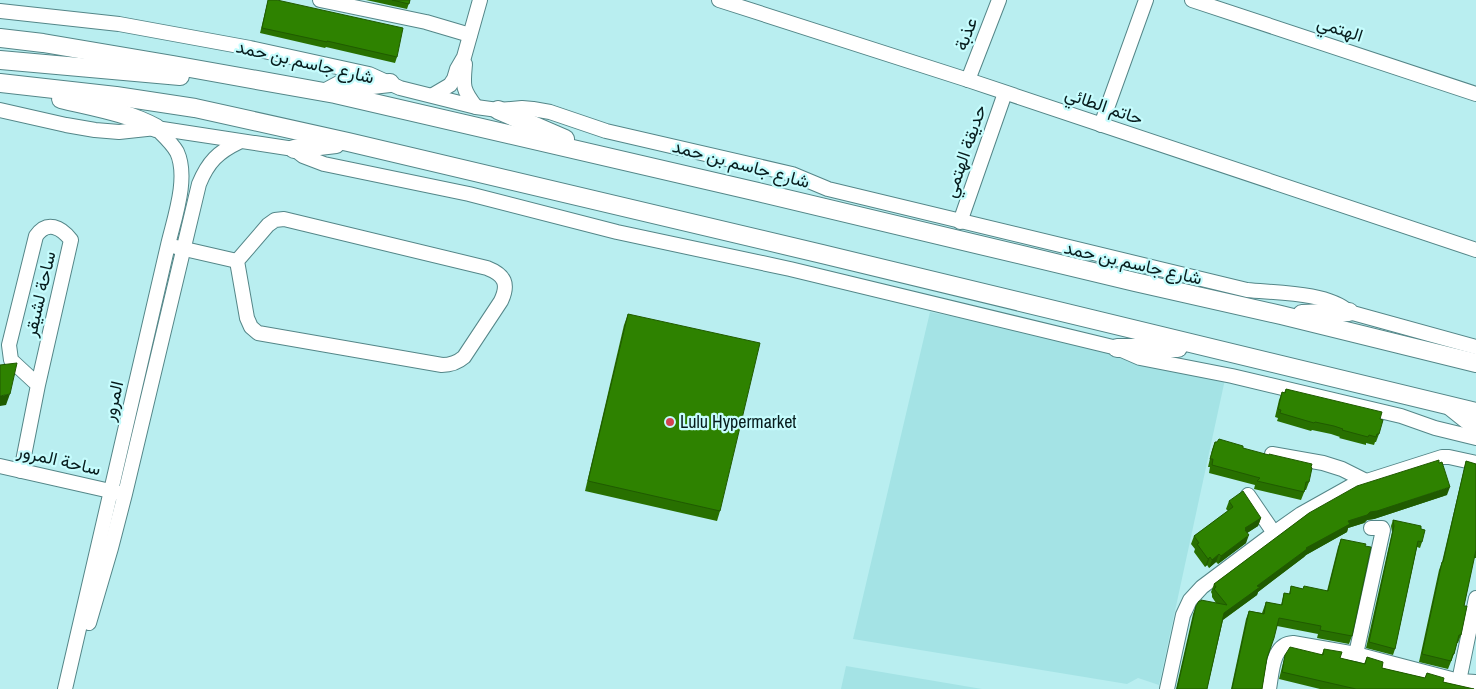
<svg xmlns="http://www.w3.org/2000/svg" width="1476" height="689" viewBox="0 0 1476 689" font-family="'Archivo Narrow',Vazirmatn,sans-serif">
<rect width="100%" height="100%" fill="#b9eef0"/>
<g fill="#a4e3e5">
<polygon points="930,312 1227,370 1159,685 1138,678 1127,684 853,639"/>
<polygon points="846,666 982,689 841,689"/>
</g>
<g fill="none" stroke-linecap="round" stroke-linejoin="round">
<g stroke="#548688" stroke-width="16">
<g id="minor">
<polyline points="320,0 426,22 470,35"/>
<polyline points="719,0 968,80 1476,250"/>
<polyline points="1192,0 1476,94"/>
<path d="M0,11L119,24L250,48L369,74L400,88L476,107L498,110L522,108L533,109L550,112L606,131L792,174L828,189L1247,290C1276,293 1327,292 1349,312L1476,347"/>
<path d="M465,64C463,86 462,89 476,107"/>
<polyline points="968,80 999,0"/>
<polyline points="433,95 450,85 454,79 457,69 464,57 480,0"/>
<polyline points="0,110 66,125 95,130 119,132 156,128 294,149 303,156 324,164 469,194 617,232 790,269 1117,348 1140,358 1232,376 1401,416 1435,428 1476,438"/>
<polyline points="1101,125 1146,0"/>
<path d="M284,219L487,268C505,275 509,284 501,301L464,357C457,363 451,365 442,365L258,333L251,327L247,318L237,261L268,225L275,220Z"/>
<polyline points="960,222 1005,93"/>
<polyline points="176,247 237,261"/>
<polyline points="1272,454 1323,463 1342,469 1366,481"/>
<polyline points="0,466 119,493"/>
<path d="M21,471L38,385L71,240C61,227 47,220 36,236L9,345L11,360L38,385"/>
<polyline points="1248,495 1274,533"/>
<path d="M89,623L111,548L125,494L199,184C208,162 218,152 239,142"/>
<polyline points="1356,654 1383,530 1382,528 1371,528"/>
<polyline points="1459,681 1476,598"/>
<path d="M65,689L168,245C174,219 189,178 177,152C172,143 164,136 156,128"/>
<polyline points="1167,689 1183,615 1190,600 1202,587 1274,533 1301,514 1351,486 1442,457 1449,457 1476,463"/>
<path d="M1269,689C1272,673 1272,644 1293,643L1356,654L1459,681L1476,682"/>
</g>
</g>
<g stroke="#548688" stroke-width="20">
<g id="major">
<polyline points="0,38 43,43 173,65 335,94 758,192 1135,282 1281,315 1476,363"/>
<polyline points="0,60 180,76"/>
<polyline points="0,83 116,96 195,108 348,142 822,254 1476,412"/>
<polyline points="326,92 341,84 372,85 390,83"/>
<path d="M61,99C93,107 127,112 156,128"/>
<polyline points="498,110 565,139"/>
<polyline points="294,149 336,144"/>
<polyline points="1302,314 1349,312"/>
<polyline points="1117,348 1178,348"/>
<polyline points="1451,407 1476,427"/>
</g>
</g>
<use href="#minor" stroke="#fff" stroke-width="14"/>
<use href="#major" stroke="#fff" stroke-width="18"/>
</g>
<g fill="#287000">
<polygon points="268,0 397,57 395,63 326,47 325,48 260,33"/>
<polygon points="366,0 410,0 407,9"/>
<polygon points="628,314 720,511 717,521 585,491 624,325"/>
<polygon points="1286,389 1380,419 1379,434 1376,442 1375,442 1374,445 1366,443 1366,445 1339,438 1340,437 1331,434 1312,430 1311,431 1277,421 1278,418 1275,417 1279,400 1282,392 1284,393"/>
<polygon points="1215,442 1243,448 1309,482 1306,490 1305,490 1301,500 1254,489 1255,485 1209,473 1210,467 1208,467 1212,450"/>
<polygon points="1466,461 1476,464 1476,558 1474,558 1464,606 1461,635 1458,643 1457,643 1454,654 1448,669 1419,662 1439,570 1442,562 1464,469"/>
<polygon points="1447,495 1374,519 1367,520 1364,523 1348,528 1347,532 1306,555 1304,557 1258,592 1257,595 1223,620 1207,689 1176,689 1193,614 1196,606 1216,603 1212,597 1212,594 1211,592 1214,584 1309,513"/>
<polygon points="1229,501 1261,518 1258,526 1247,533 1246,543 1218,564 1216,562 1209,568 1207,565 1205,567 1194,552 1195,549 1191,544 1194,536 1228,511 1226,509"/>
<polygon points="1393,520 1421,529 1422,542 1420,548 1417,547 1395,649 1393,655 1366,648 1392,532 1391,526"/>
<polygon points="1341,539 1352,636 1349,644 1317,638 1318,634 1277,626 1267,659 1262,689 1231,689 1246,619 1249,611 1262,613 1266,602 1281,605 1284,593 1289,594 1291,586 1303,589 1327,591 1338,547"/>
<polygon points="1324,649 1340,658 1364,664 1367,657 1382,668 1425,678 1427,673 1443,682 1474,689 1320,689 1279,679 1285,655 1322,654"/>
</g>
<g fill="#205b00">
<polygon points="10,394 6,405 0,406 0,396"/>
<polygon points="1450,487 1447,495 1374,519 1367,520 1364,523 1348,528 1347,532 1306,555 1304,557 1258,592 1257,595 1221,621 1224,613 1257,586 1306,548 1348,521 1370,512"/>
<polygon points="1261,518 1258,526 1244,535 1245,528"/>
<polygon points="1249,535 1246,543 1218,564 1221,556"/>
<polygon points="1219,554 1216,562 1209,568 1212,560"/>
<polygon points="1210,557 1207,565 1205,567 1208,559"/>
</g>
<g fill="#2e8200" stroke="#205b00">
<polygon points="268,0 277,0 403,28 397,57 327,41 327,42 262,28"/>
<polygon points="392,0 410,0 409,4"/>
<polygon points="628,314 760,343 720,511 588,481"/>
<polygon points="17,363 10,394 0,396 0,365"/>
<polygon points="1286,389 1382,412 1380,419 1383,420 1379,434 1377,434 1376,437 1369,435 1368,437 1342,430 1343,429 1334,426 1315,422 1314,423 1280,413 1281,410 1278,409 1282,392 1285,393"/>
<polygon points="1219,439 1243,446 1243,448 1269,455 1269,454 1312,464 1311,467 1312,468 1309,482 1306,482 1304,492 1257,481 1260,478 1212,465 1213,459 1210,459 1215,442 1217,442"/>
<polygon points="1439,460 1439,463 1442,462 1450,487 1377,511 1370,512 1367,515 1348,521 1350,524 1306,548 1307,549 1257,586 1260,587 1224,613 1207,689 1177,689 1196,606 1199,601 1201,601 1201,600 1227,605 1214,589 1216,587 1214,584 1309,513 1357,486"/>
<polygon points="1466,461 1476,464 1476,550 1464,606 1467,606 1461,635 1459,635 1454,654 1453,654 1451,661 1422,654 1442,562 1443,562"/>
<polygon points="1243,491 1261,518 1245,528 1246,529 1245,530 1249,535 1221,556 1219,554 1212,560 1210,557 1208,559 1197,544 1199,543 1194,536 1233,507 1229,501"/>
<polygon points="1393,520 1421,526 1421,529 1425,530 1422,542 1418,541 1395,649 1369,642 1394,526"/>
<polygon points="1341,539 1366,544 1365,546 1371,547 1352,636 1320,630 1321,626 1279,618 1274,638 1267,658 1262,689 1232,689 1249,611 1264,614 1266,602 1282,605 1284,593 1290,594 1291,586 1303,589 1304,586 1328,591"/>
<polygon points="1290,647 1323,655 1324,649 1342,652 1340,658 1365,664 1367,657 1383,662 1382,668 1425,678 1427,673 1444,678 1443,682 1474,689 1356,689 1282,672 1285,655"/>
</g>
<circle fill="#d24251" stroke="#c6fcfd" stroke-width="2" cx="670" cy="422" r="5"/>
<g text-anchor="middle" stroke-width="4.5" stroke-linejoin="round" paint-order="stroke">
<g font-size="18" fill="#071c1d" stroke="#c6fcfd">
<text transform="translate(1340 29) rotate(18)" y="6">الهتمي</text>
<text transform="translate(966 34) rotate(-69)" y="6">عذبة</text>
<text transform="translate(305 62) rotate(13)" y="6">شارع جاسم بن حمد</text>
<text transform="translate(1104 106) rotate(19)" y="6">حاتم الطائي</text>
<text transform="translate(965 151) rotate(-71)" y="6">حديقة الهتمي</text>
<text transform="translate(741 164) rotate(15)" y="6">شارع جاسم بن حمد</text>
<text transform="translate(1133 263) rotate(13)" y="6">شارع جاسم بن حمد</text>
<text transform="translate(40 294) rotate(-77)" y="6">ساحة لشيقر</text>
<text transform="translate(113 401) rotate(-77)" y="6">المرور</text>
<text transform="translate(59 460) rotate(13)" y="6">ساحة المرور</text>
</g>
<g font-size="18" fill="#071c1d" stroke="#c6fcfd" text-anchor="start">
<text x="680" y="428">Lulu Hypermarket</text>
</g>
</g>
</svg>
